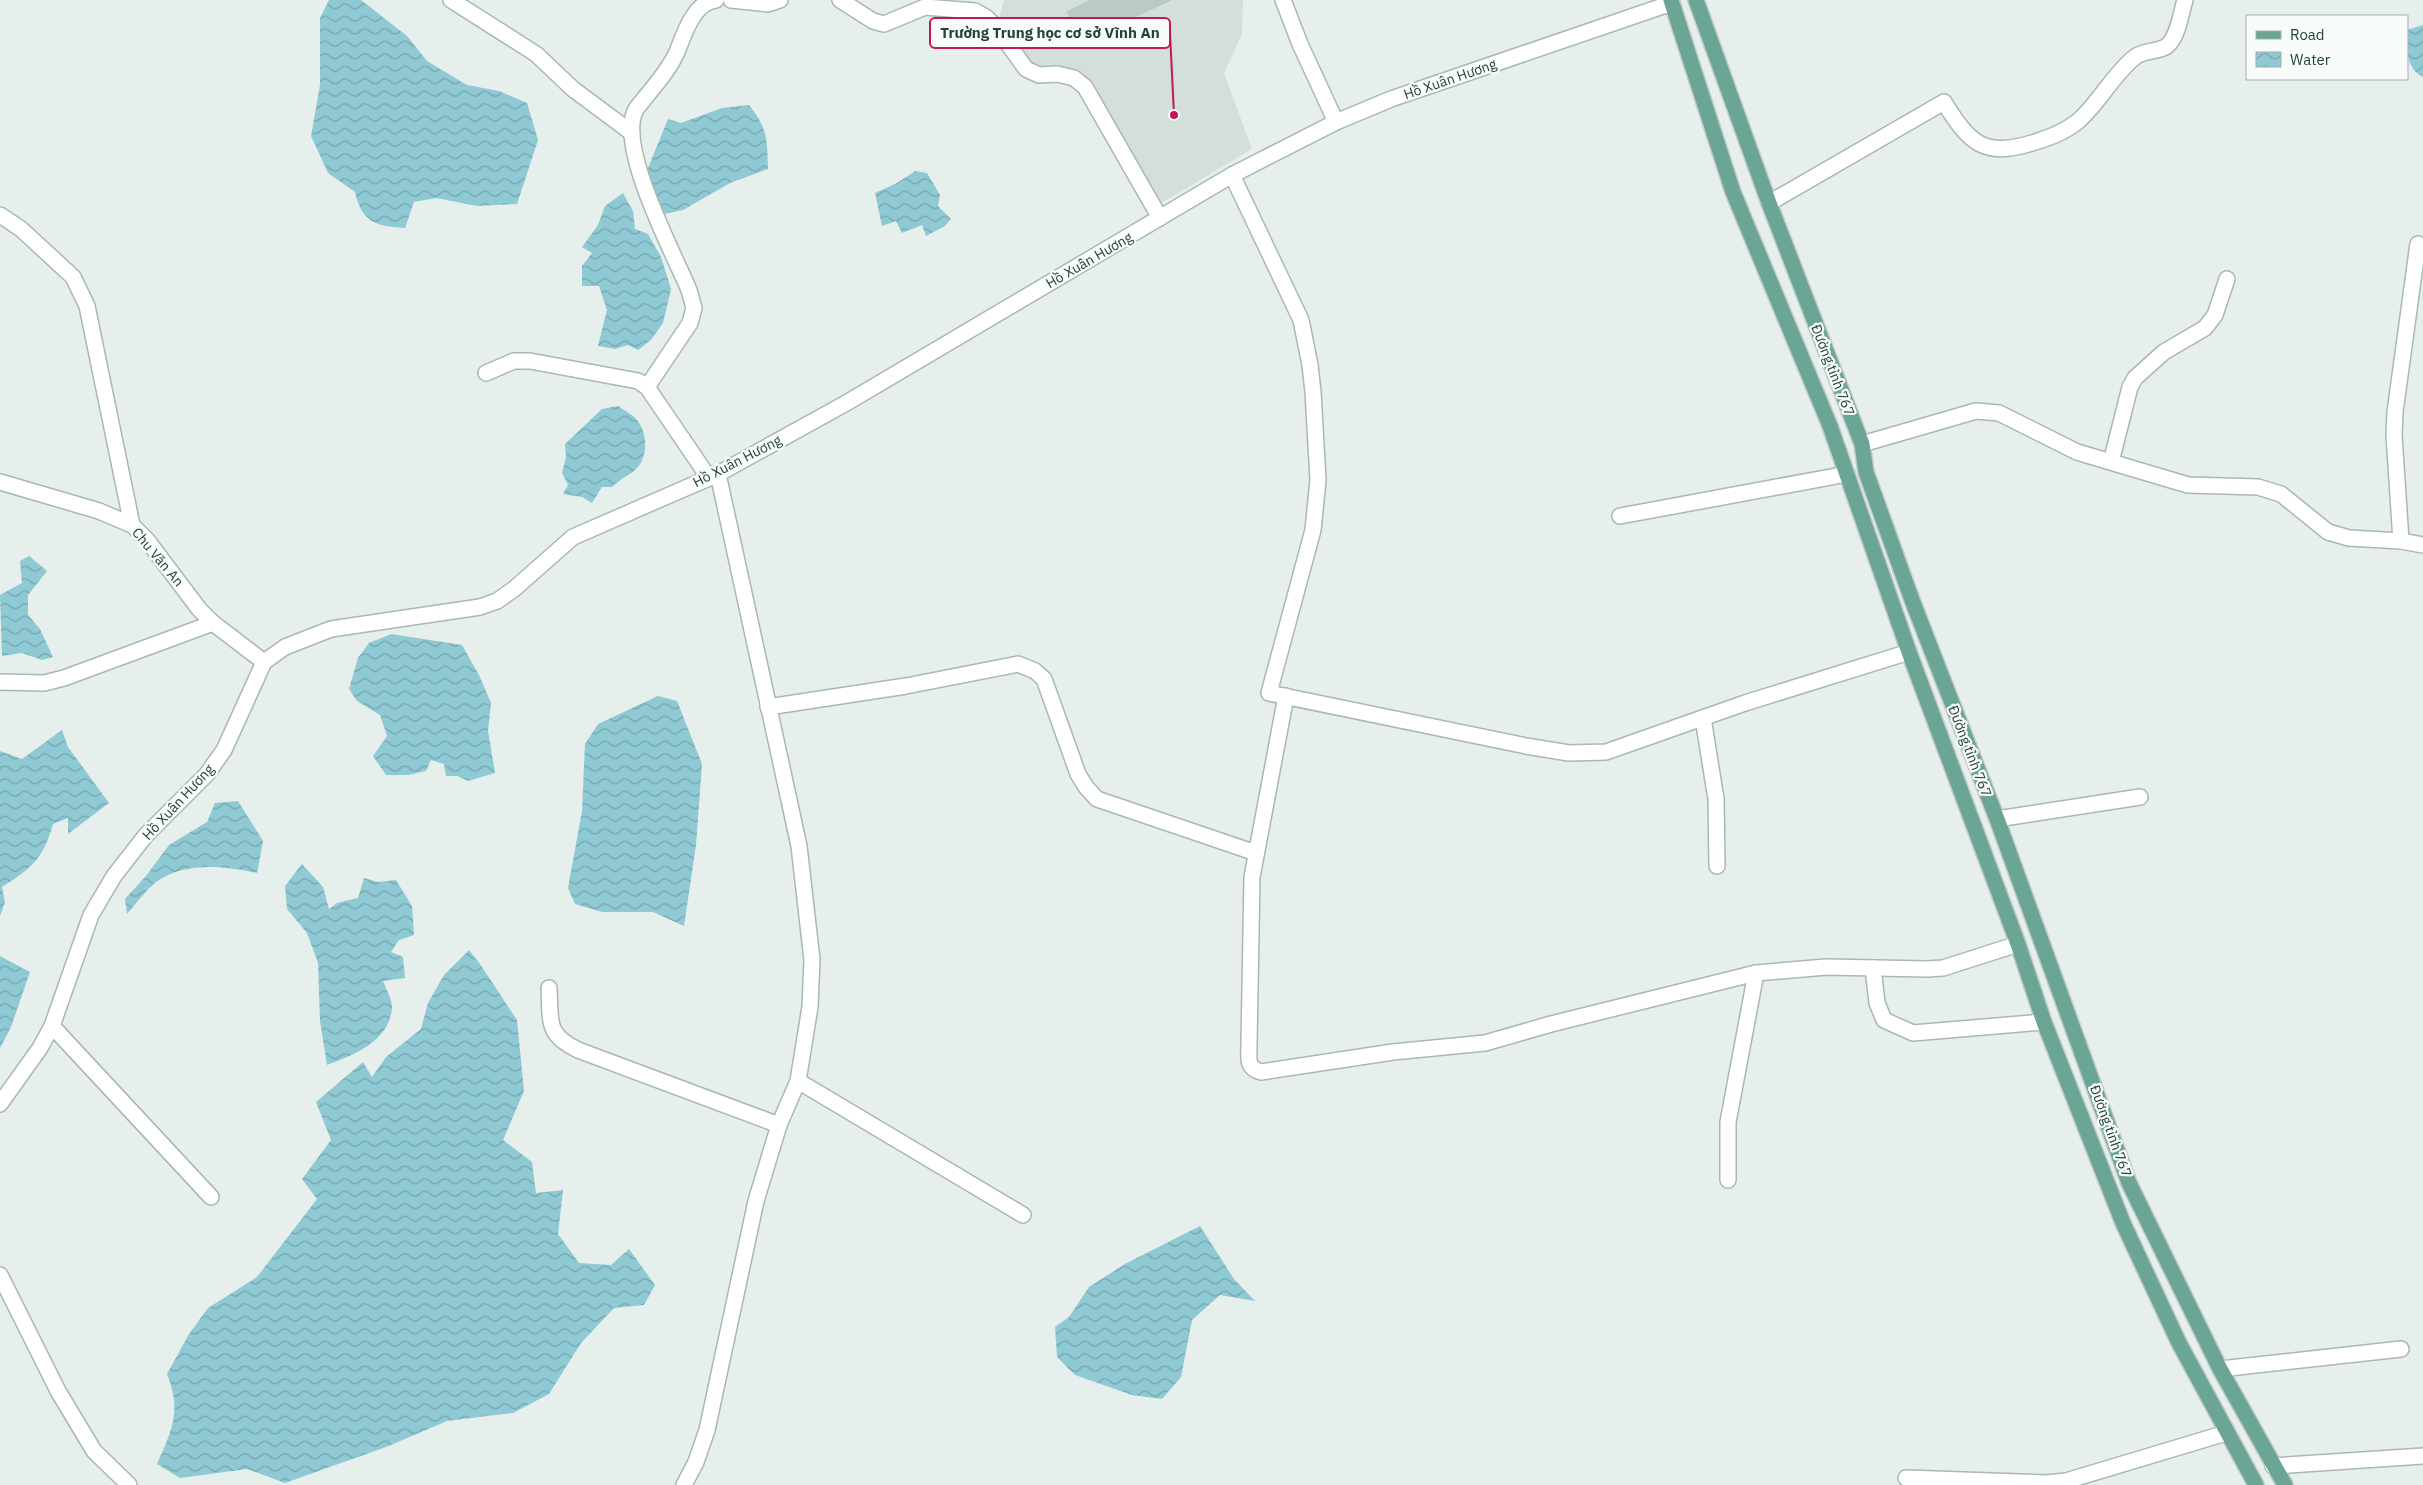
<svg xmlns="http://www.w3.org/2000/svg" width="2423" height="1485" viewBox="0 0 2423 1485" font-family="'IBM Plex Sans',sans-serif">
<defs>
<pattern id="water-waves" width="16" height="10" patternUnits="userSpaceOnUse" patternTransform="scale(1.25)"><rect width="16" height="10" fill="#8ec9d4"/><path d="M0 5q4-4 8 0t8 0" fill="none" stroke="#74a5ad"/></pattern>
</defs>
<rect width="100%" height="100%" fill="#e6efeb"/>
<polygon fill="#d4dfda" points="1004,0 1243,0 1242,34 1224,73 1252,149 1160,204 1089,80 1077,71 1058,66 1042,68 1030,63 999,19"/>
<g fill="url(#water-waves)">
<path d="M329,0H361L407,36L427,61L467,85L499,91L527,103L538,140L517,204L477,206L436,198L414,202L405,228C376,226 362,223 355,192L328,173L311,136L320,85V18Z"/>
<path d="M2423,25V77C2405,68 2407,47 2407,30Z"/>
<path d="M749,105C768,129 767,139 768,169L730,183L683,210L665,214L646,173L668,119L681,123L722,108Z"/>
<polygon points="915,171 927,173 940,195 938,206 951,219 945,226 926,236 922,225 902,233 896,221 882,226 875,193 897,183"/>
<polygon points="623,193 633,211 635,229 648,234 661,257 671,289 663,323 651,340 638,350 628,345 615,349 598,346 607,310 599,286 582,286 582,266 592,253 582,247 598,225 605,206"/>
<path d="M618,406C624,410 633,415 637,420C648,433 649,459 634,471C627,476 619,480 612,487H602L592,503L582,497L563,494L568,485L562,473L566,457L565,444L602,409Z"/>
<polygon points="29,556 47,571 28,595 28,615 40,629 53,657 42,660 22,653 2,656 0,595 22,583 20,561"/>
<polygon points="391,634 462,645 479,675 491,703 488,731 495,773 468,781 457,776 446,776 444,764 431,760 426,771 408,775 386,775 373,756 387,736 380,715 357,701 349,689 358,658 369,643"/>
<polygon points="658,696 677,701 702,764 696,845 684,926 653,912 602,912 575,904 568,888 582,811 585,744 598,724"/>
<path d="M62,730L68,747L109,803L68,834V818L53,824C43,859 32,868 2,887L5,902L0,916V751L22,759Z"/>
<path d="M238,801L263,841L257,873C225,866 185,861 156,882C146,890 136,904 127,914L125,899L146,876L169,845L207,822L215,803Z"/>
<path d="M302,864L323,887L329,909L337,903L358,898L364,878L378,882L396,880L412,906L414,935L399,940L391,952L403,957L405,978L383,981C386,989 392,999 392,1007C390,1041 354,1055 327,1065L320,1021L318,963L307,933L287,909L285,886Z"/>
<path d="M469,950L480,964L517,1020L524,1091L503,1140L532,1162L536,1193L563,1190L558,1234L579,1263L611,1265L629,1249L655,1285L644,1305L614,1308L581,1343L549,1394L513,1413L447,1421L386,1447L285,1483L247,1469L180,1478L157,1464C172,1430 182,1411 167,1374L189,1334L208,1308L257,1277L317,1199L302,1179L331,1140L316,1102L363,1062L372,1077L386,1057L421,1029L428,1003L444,975Z"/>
<polygon points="0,956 30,972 11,1027 0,1048"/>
<polygon points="1200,1226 1234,1279 1255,1301 1220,1295 1192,1320 1181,1377 1162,1399 1132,1395 1075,1375 1057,1357 1055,1327 1069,1317 1089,1287 1125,1264"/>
</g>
<polygon fill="#bbcac4" stroke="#b8c9c2" points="1090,0 1171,0 1084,41 1067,12"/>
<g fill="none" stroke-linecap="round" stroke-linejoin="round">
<g stroke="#a8b8b2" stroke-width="18">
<g id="minor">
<polyline points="451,0 536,54 573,89 632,133"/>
<polyline points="731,0 768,4 780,0"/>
<polyline points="840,0 873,21 884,24 925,7 975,11 987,18 996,27 1026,69 1039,75 1057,74 1074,78 1085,87 1160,218"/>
<polyline points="1283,0 1300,44 1336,122"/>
<polyline points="1232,175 1301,320 1310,365 1313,392 1318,480 1313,530 1269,693 1526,746 1569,753 1606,752 1745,703 1909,652"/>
<path d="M1769,203L1944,102C1969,143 1984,158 2032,143C2048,138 2063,133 2077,122C2098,105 2113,74 2135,57C2144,50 2159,52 2167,46C2178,37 2181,13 2185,0"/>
<polyline points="0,215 21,229 73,277 87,306 132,525"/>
<polyline points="486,373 514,361 530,361 638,381 647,387 709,478"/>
<path d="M647,387L690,323L694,308L689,290C673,252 618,149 635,111C637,107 642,102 644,99C656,84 669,70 677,52C684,34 694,2 716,0"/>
<polyline points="1862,444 1976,411 1999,413 2077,452 2188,485 2258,487 2281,494 2328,532 2349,538 2401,541 2423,545"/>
<polyline points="2111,462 2130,387 2135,378 2164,352 2205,328 2215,315 2227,279"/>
<polyline points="0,482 99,511 132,525 147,540 199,609 213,623 264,662"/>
<polyline points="1620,516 1847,474"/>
<polyline points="2401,541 2394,435 2395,412 2418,244"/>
<polyline points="0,682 44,683 64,678 213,623"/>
<path d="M1286,696L1252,877L1249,1045C1249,1058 1246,1068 1261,1072L1393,1052L1485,1043L1551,1024L1756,973L1826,967L1927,969L1943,968L2018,944"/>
<polyline points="768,707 906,686 1018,664 1035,671 1044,679 1078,774 1086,787 1097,799 1256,853"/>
<polyline points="1703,718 1716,799 1717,866"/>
<polyline points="1997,819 2140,797"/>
<polyline points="1873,968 1877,1003 1884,1020 1913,1033 2044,1022"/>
<path d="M549,988C551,1021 545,1034 578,1050L779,1125"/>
<polyline points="52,1026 211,1197"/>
<polyline points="798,1081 1023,1215"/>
<polyline points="0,1104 40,1048 52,1026 91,915 114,876 146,835 207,774 224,750 264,662 285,647 331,629 480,607 497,601 514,589 573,537 718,474 848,402 1232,175 1336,122 1391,99 1672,3"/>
<polyline points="1728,1180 1728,1122 1756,973"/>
<polyline points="0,1275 58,1391 94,1451 129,1485"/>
<polyline points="2220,1369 2401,1349"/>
<polyline points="2273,1466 2423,1456"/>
<polyline points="1906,1478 2046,1483 2066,1481 2226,1433"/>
<polyline points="684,1485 696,1462 707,1430 756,1201 779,1125 798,1081 810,1007 812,960 799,846 718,474"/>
</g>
</g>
<g stroke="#c2cac8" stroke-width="18">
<g id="major">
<polyline points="1671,0 1733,192 1830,426 1909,652 2018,944 2044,1022 2123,1223 2179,1343 2256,1485"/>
<polyline points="1696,0 1769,203 1862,444 1866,472 1912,600 1997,819 2129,1183 2220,1369 2285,1485"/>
</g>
</g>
<use href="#minor" stroke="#fff" stroke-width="15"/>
<use href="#major" stroke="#6aa596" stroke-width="15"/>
</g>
<g text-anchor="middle" stroke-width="4.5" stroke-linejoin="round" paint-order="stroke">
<g font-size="14" fill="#24423a" stroke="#f7fbf9">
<text transform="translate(1450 79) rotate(-19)" y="5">Hồ Xuân Hương</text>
<text transform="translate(1089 260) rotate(-30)" y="5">Hồ Xuân Hương</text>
<text transform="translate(1833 370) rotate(69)" y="5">Đường tỉnh 767</text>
<text transform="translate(737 461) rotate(-27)" y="5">Hồ Xuân Hương</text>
<text transform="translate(158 557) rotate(50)" y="5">Chu Văn An</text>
<text transform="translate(1970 751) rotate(69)" y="5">Đường tỉnh 767</text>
<text transform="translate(178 802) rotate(-47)" y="5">Hồ Xuân Hương</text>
<text transform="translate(2111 1131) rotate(70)" y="5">Đường tỉnh 767</text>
</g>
</g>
<path fill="none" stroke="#c2185b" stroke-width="2" d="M1174 115L1170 33"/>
<circle fill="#c2185b" stroke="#f7fbf9" stroke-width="2" cx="1174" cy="115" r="5"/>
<rect fill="#f7fbf9" stroke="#c2185b" stroke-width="2" x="930" y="18" width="240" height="30" rx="5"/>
<g font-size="15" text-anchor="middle" font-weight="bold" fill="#24423a">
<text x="1050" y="38">Trường Trung học cơ sở Vĩnh An</text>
</g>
<rect x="2246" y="15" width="162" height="65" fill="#f7fbf9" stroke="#a3b1ad"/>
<rect x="2256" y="31" width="25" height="8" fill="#6aa596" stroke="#a3b1ad"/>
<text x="2290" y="40" font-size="15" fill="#24423a">Road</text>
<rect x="2256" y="52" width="25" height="15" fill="url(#water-waves)" stroke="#a3b1ad"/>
<text x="2290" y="65" font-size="15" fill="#24423a">Water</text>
</svg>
